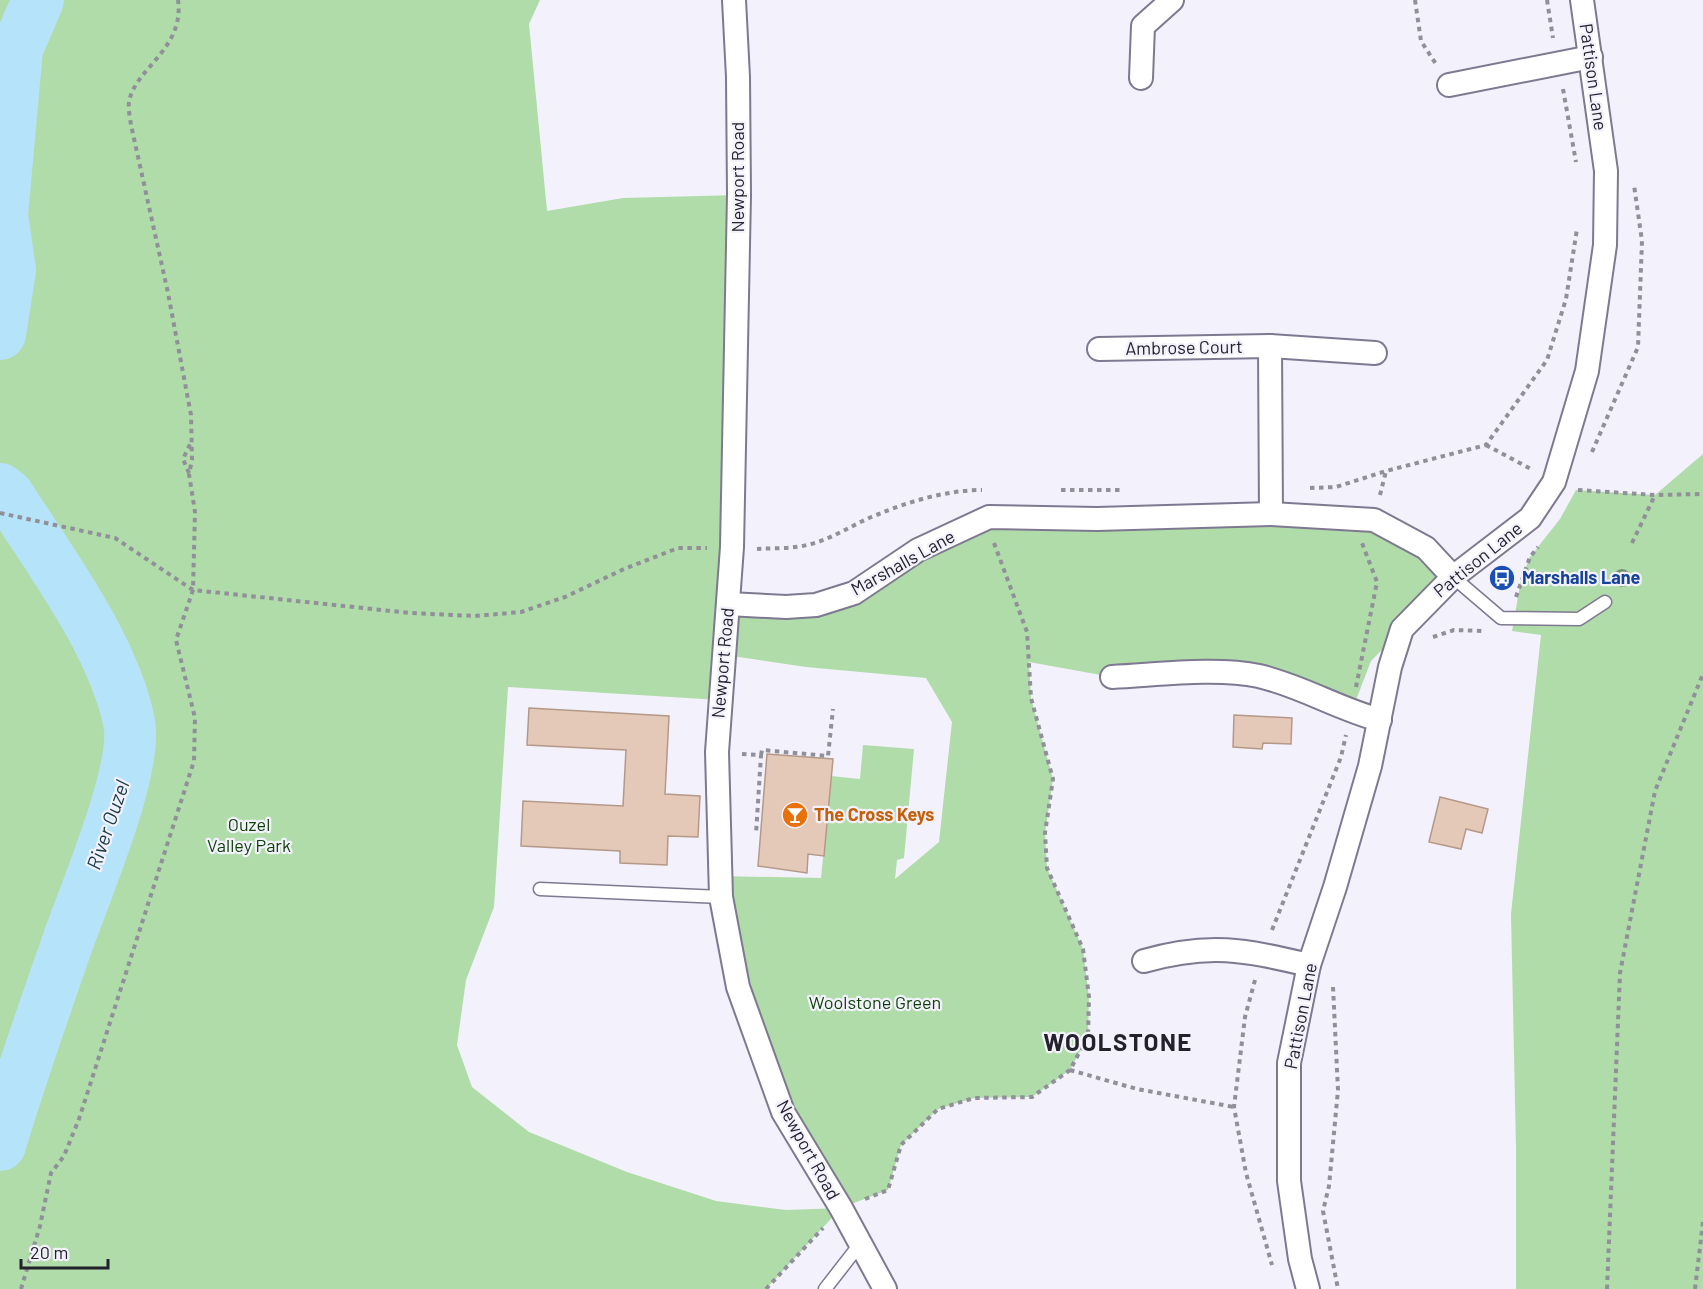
<svg xmlns="http://www.w3.org/2000/svg" width="1703" height="1289" viewBox="0 0 1703 1289" font-family="Barlow,sans-serif">
<rect width="100%" height="100%" fill="#f3f1fc"/>
<g fill="#b0dca9" fill-rule="evenodd">
<path d="M0,0H540L529,24L547,211L623,198L739,195L728,603L816,605L989,517L1374,520L1453,577L1371,661L1351,713L1257,676L1112,677L1029,662L1031,698L1053,779L1045,833L1047,868L1083,949L1089,997L1088,1036L1070,1070L1032,1097L974,1098L938,1109L901,1145L888,1190L841,1208L766,1289H0ZM725,655L806,667L926,678L952,722L939,842L895,879L897,860L904,858L914,749L863,745L860,779L831,776L821,878L719,876L783,1112L841,1208L786,1210L716,1201L627,1172L529,1132L472,1087L457,1045L466,980L494,907L508,687L720,700Z"/>
<polygon points="1703,454 1703,1289 1516,1289 1516,1148 1511,914 1541,635 1512,631 1521,580 1530,557 1560,519 1576,490 1655,495"/>
</g>
<g fill="none" stroke-linecap="round" stroke-linejoin="round">
<g stroke="#b5e3fa" stroke-width="52">
<polyline points="0,334 10,270 2,215 17,49 38,0"/>
<path d="M0,489L8,495C50,561 113,644 129,722C139,769 83,897 66,947C43,1013 20,1078 0,1145"/>
</g>
</g>
<g fill="#e5c9b8" stroke="#b49989" stroke-width="1.5">
<polygon points="529,708 669,716 665,794 700,796 698,837 668,836 667,865 620,863 620,851 521,846 523,801 623,806 626,750 527,745"/>
<polygon points="1234,715 1292,718 1291,744 1263,743 1262,749 1233,747"/>
<polygon points="767,754 833,759 824,856 808,854 807,873 758,866"/>
<polygon points="1440,797 1488,809 1482,833 1466,829 1461,849 1429,842"/>
</g>
<g fill="none" stroke-linecap="round" stroke-linejoin="round">
<g stroke="#7f7891" stroke-width="15">
<g id="service">
<polyline points="1453,577 1501,618 1579,619 1605,602"/>
<polyline points="540,889 721,897"/>
<polyline points="825,1289 860,1244"/>
</g>
</g>
<g stroke="#7f7891" stroke-width="26">
<g id="minor">
<polyline points="734,0 738,77 739,195 732,547 717,752 721,897 738,987 783,1112 841,1208 885,1289"/>
<polyline points="1141,78 1143,26 1172,0"/>
<polyline points="1449,85 1591,57"/>
<polyline points="1270,346 1375,353"/>
<polyline points="1099,349 1270,346 1271,514"/>
<polyline points="728,604 786,607 816,605 854,593 918,550 989,517 1097,519 1271,514 1374,520 1426,548 1453,577"/>
<path d="M1112,677C1157,675 1215,667 1259,676C1302,686 1338,709 1380,720"/>
<path d="M1144,961C1210,942 1244,950 1309,965"/>
<polyline points="1308,1289 1300,1259 1289,1181 1289,1063 1309,965 1335,887 1370,766 1390,667 1402,629 1453,577 1530,518 1554,482 1587,371 1605,245 1606,171 1582,0"/>
</g>
</g>
<g stroke="#918f9a" stroke-width="4" stroke-dasharray="4.5 4.5" stroke-linecap="butt">
<polyline points="1415,0 1421,41 1436,64"/>
<polyline points="1547,0 1553,38"/>
<polyline points="1563,89 1576,162"/>
<polyline points="1486,445 1531,469"/>
<polyline points="1592,452 1638,347 1642,241 1634,185"/>
<polyline points="189,473 183,459 191,442"/>
<polyline points="1310,488 1336,487 1386,471 1486,445 1547,360 1566,299 1577,229"/>
<polyline points="1061,490 1120,490"/>
<polyline points="1578,490 1655,495 1703,494"/>
<polyline points="1380,495 1386,471"/>
<polyline points="0,513 115,538 193,590 410,613 475,616 521,612 565,597 624,569 678,548 707,548"/>
<polyline points="1632,543 1655,495"/>
<path d="M757,549C773,548 791,549 807,545C834,539 854,523 879,514C910,501 948,490 982,490"/>
<polyline points="1516,597 1530,557 1538,547"/>
<polyline points="1433,637 1454,630 1484,631"/>
<polyline points="1356,687 1377,582 1362,543"/>
<polyline points="742,754 761,755 756,834"/>
<polyline points="761,755 762,750 828,756 833,709"/>
<polyline points="1272,930 1341,757 1346,735"/>
<polyline points="1255,980 1245,1017 1234,1107 1246,1173 1272,1265"/>
<polyline points="1333,987 1338,1090 1329,1186 1323,1211 1338,1289"/>
<polyline points="1070,1070 1137,1089 1234,1107"/>
<polyline points="865,1199 888,1190 901,1145 938,1109 974,1098 1032,1097 1070,1070 1088,1036 1089,997 1083,949 1047,868 1045,833 1053,779 1031,698 1027,632 994,543"/>
<path d="M21,1289L40,1226L51,1173L64,1156L79,1119L194,761L195,718L176,640L193,590L195,512L189,474L192,460L191,415L168,293L131,125C130,118 128,109 129,102C134,69 185,49 178,0"/>
<polyline points="766,1289 823,1228"/>
<polyline points="1607,1289 1620,973 1655,791 1703,674"/>
<polyline points="1695,1289 1703,1222"/>
</g>
<use href="#service" stroke="#fff" stroke-width="12"/>
<use href="#minor" stroke="#fff" stroke-width="22"/>
</g>
<circle fill="#748f75" cx="1622" cy="578" r="9"/>
<defs>
<g id="bus-disc" transform="scale(1.35)"><circle r="9.5" fill="#1a4fb4" stroke="#f3f1fc"/><path d="M-5-6H5V4H4V6H2V4H-2V6H-4V4H-5ZM-3.5-4V0h7V-4ZM-3.5 1.2v1.5H-2V1.2ZM2 1.2v1.5H3.5V1.2Z" fill="#fff"/></g>
<g id="bar-disc" transform="scale(1.35)"><circle r="9.5" fill="#e8710a" stroke="#f3f1fc"/><path d="M-6-5H6L.8 .8V4.5H3.5V6h-7V4.5H-.8V.8Z" fill="#fff"/></g>
</defs>
<g fill-rule="evenodd">
<use href="#bus-disc" x="1502" y="578"/>
<use href="#bar-disc" x="795" y="815"/>
</g>
<g text-anchor="middle" stroke-width="4.5" stroke-linejoin="round" paint-order="stroke">
<g font-size="18" fill="#23212b" stroke="#f3f1fc">
<text transform="translate(1593 77) rotate(82)" y="6">Pattison Lane</text>
<text transform="translate(738 177) rotate(-90)" y="6">Newport Road</text>
<text transform="translate(1184 348) rotate(-1)" y="6">Ambrose Court</text>
<text transform="translate(1478 560) rotate(-39)" y="6">Pattison Lane</text>
<text transform="translate(903 563) rotate(-29)" y="6">Marshalls Lane</text>
<text transform="translate(723 663) rotate(-85)" y="6">Newport Road</text>
<text transform="translate(1301 1016) rotate(-79)" y="6">Pattison Lane</text>
<text transform="translate(808 1150) rotate(61)" y="6">Newport Road</text>
</g>
<g font-size="18" font-weight="bold" fill="#164399" stroke="#f3f1fc" text-anchor="start">
<text x="1522" y="584">Marshalls Lane</text>
</g>
<g font-size="18" font-weight="bold" fill="#c56008" stroke="#f3f1fc" text-anchor="start">
<text x="814" y="821">The Cross Keys</text>
</g>
<g font-size="18" fill="#0c3f06" stroke="#f3f1fc">
<text x="249" y="831">Ouzel<tspan x="249" dy="21">Valley Park</tspan></text>
<text x="875" y="1009">Woolstone Green</text>
</g>
<g font-size="20" font-style="italic" fill="#163b4a" stroke="#f3f1fc">
<text transform="translate(108 825) rotate(-71)" y="7">River Ouzel</text>
</g>
<g font-size="24" font-weight="bold" letter-spacing="1.5" fill="#23212b" stroke="#f3f1fc">
<text x="1118" y="1051">WOOLSTONE</text>
</g>
</g>
<path d="M21 1259v9h87v-9" fill="none" stroke="#23212b" stroke-width="3"/>
<text x="30" y="1259" font-size="18" fill="#23212b" stroke="#f3f1fc" stroke-width="4.5" paint-order="stroke">20 m</text>
</svg>
